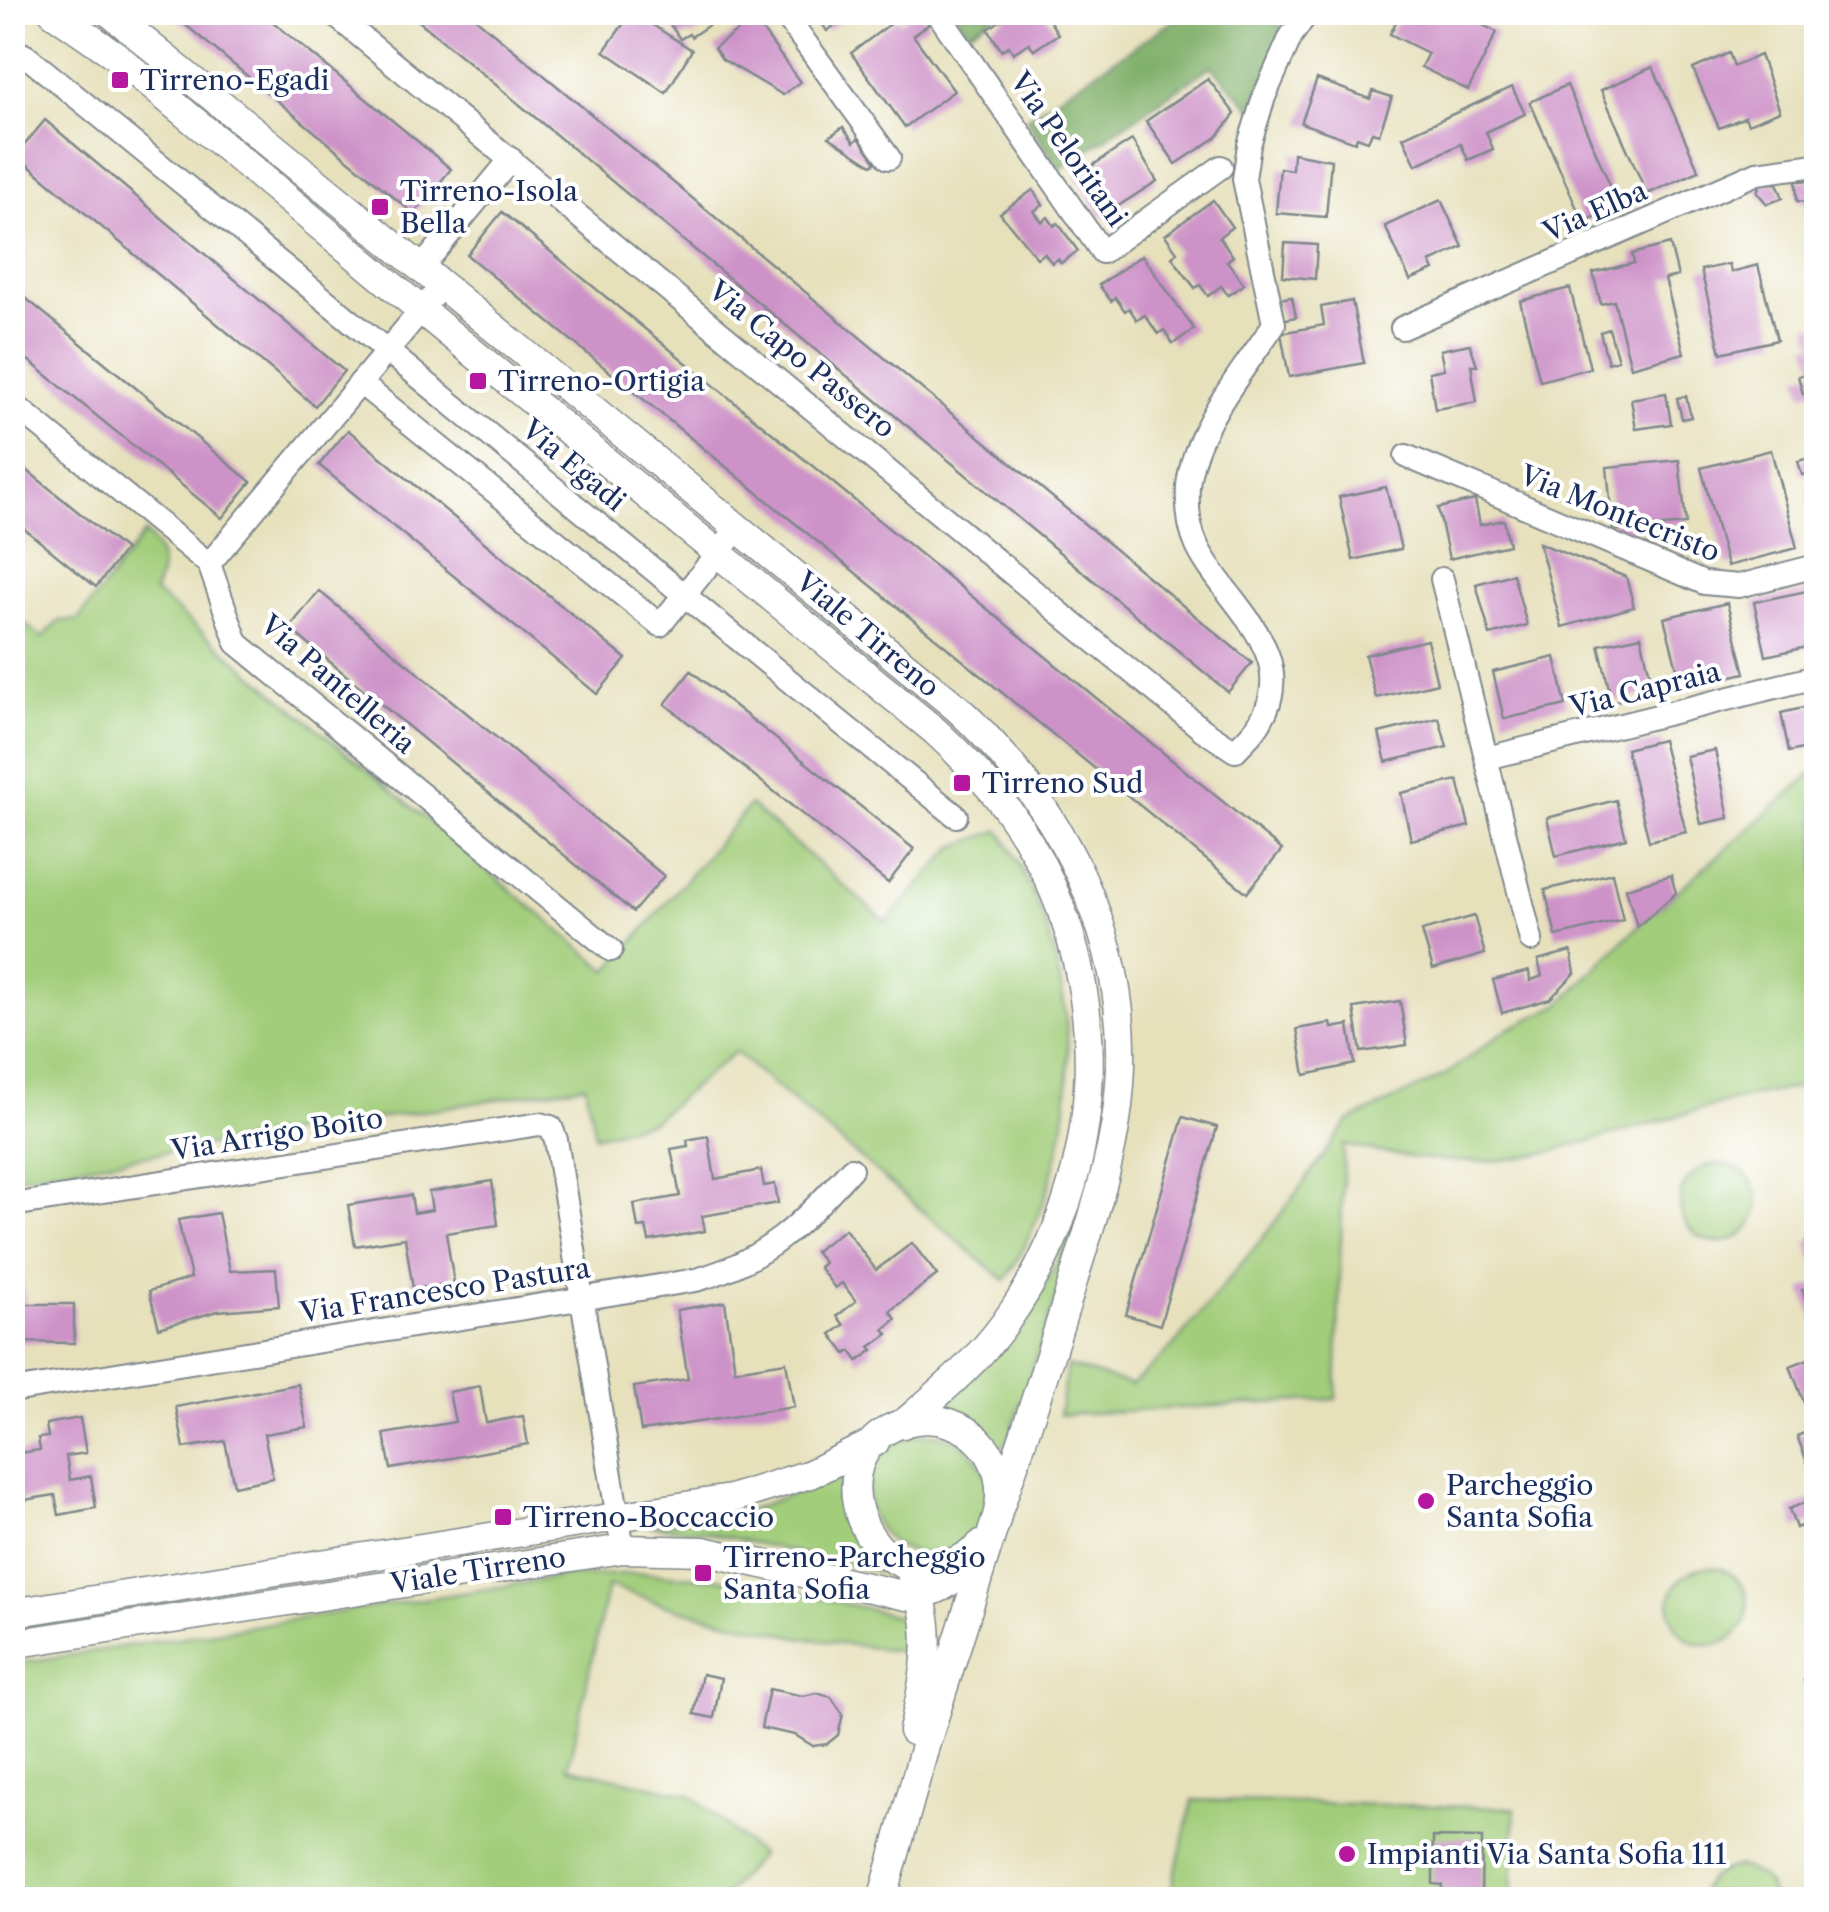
<svg xmlns="http://www.w3.org/2000/svg" width="1829" height="1912" viewBox="0 0 1829 1912" font-family="'Libre Caslon Text',serif">
<rect width="100%" height="100%" fill="#fff"/>
<filter id="ink" filterUnits="userSpaceOnUse"><feTurbulence type="fractalNoise" baseFrequency=".01" numOctaves="2"/><feDisplacementMap in="SourceGraphic" scale="20" xChannelSelector="R" yChannelSelector="G"/><feConvolveMatrix kernelMatrix="1 2 1 2 8 2 1 2 1" color-interpolation-filters="sRGB"/></filter>
<filter id="wash" filterUnits="userSpaceOnUse"><feTurbulence type="fractalNoise" baseFrequency=".0048" numOctaves="4" result="noise"/><feDisplacementMap in="SourceGraphic" scale="40" xChannelSelector="R" yChannelSelector="G"/><feGaussianBlur stdDeviation="2.25" result="paint"/><feColorMatrix in="noise" values="0 0 0 0 0 0 0 0 0 0 0 0 0 0 0 0 0 1.4 0 .05"/><feComposite in="paint" operator="in"/></filter>
<g filter="url(#wash)">
<rect width="100%" height="100%" fill="#e6e0bb"/>
<g fill="#a2cd7a" stroke="#5e7e6c" stroke-width="2.5">
<path d="M145,533C163,551 165,569 154,592L608,971L750,805L886,922L954,847L1000,830C1087,971 1093,1138 1005,1281L735,1052L652,1121L595,1136L585,1085L13,1177V614L42,638L59,621L78,620Z"/>
<path d="M1816,770V1085C1746,1093 1677,1117 1608,1136C1569,1147 1529,1159 1488,1161C1440,1164 1391,1155 1344,1145L1336,1399L1059,1415L1067,1366L1132,1385L1172,1348L1269,1230L1348,1122L1445,1075L1506,1030L1559,1005L1637,927Z"/>
<path d="M1099,1121L1104,1122L1092,1191L1007,1444L1000,1447L943,1408C968,1380 998,1353 1021,1322C1066,1263 1086,1192 1099,1121Z"/>
<circle cx="1719" cy="1203" r="39"/>
<circle cx="928" cy="1494" r="60"/>
<path d="M841,1475C835,1529 854,1545 894,1575L702,1531L649,1526L752,1509Z"/>
<circle cx="1709" cy="1606" r="39"/>
<polygon points="642,1573 750,1581 889,1614 902,1619 909,1631 905,1652 803,1638 678,1609 608,1586 568,1767 691,1795 760,1855 721,1899 13,1899 13,1664 562,1577"/>
<polygon points="1193,1800 1515,1808 1512,1899 1169,1900"/>
<path d="M1736,1867C1756,1870 1769,1879 1774,1899H1698C1704,1880 1716,1871 1736,1867Z"/>
</g>
<g fill="#81b06a" stroke="#4e7064" stroke-width="2.5">
<polygon points="955,13 998,13 969,32"/>
<polygon points="1180,13 1271,13 1284,32 1252,108 1211,66 1060,169 1026,118 1181,16"/>
</g>
<g id="blocks">
<g fill="#cd92c8">
<polygon points="170,12 261,12 451,169 414,214"/>
<polygon points="408,12 468,12 1252,663 1228,692"/>
<polygon points="632,12 692,50 666,93 604,51"/>
<polygon points="655,12 728,12 691,37 689,34 680,39 667,20 662,23"/>
<polygon points="814,12 853,12 827,31"/>
<polygon points="914,12 920,12 929,24 913,35 954,91 905,127 851,53 898,18 901,22"/>
<polygon points="1013,12 1044,12 1058,34 1034,50 1029,43 1013,53 1009,46 1001,50 988,29"/>
<polygon points="1401,12 1456,12 1497,32 1468,90 1421,67 1428,53 1390,34"/>
<polygon points="754,19 800,82 783,95 722,59 714,48"/>
<polygon points="1729,53 1734,66 1760,55 1780,111 1748,124 1745,117 1719,128 1693,69"/>
<polygon points="1653,67 1699,171 1647,194 1601,90"/>
<polygon points="1208,79 1235,114 1217,137 1176,164 1146,121"/>
<polygon points="1317,79 1370,99 1373,91 1392,97 1379,134 1372,132 1368,141 1357,137 1355,142 1301,123"/>
<polygon points="1567,85 1619,206 1583,222 1530,102"/>
<polygon points="1512,87 1525,114 1486,132 1493,149 1468,160 1461,144 1416,165 1403,137"/>
<polygon points="1812,108 1816,108 1816,146 1813,146"/>
<polygon points="45,120 344,371 315,406 16,155"/>
<polygon points="843,127 854,142 859,138 876,162 872,165 829,137"/>
<polygon points="1132,140 1157,181 1101,217 1076,176"/>
<polygon points="1293,153 1331,160 1326,217 1276,213 1280,168 1292,170"/>
<polygon points="1816,180 1816,224 1809,225 1805,202 1797,201 1796,181"/>
<polygon points="1777,183 1783,198 1767,204 1757,192 1760,184"/>
<polygon points="1033,190 1043,205 1034,211 1042,222 1048,217 1054,226 1058,223 1078,251 1061,263 1058,259 1052,263 1044,253 1037,258 1000,213"/>
<polygon points="1213,200 1232,227 1219,237 1233,256 1227,261 1244,284 1228,295 1221,286 1208,296 1200,285 1195,288 1172,257 1177,252 1165,235"/>
<polygon points="1441,200 1463,247 1430,262 1434,270 1410,280 1385,226"/>
<polygon points="502,212 1282,850 1247,893 467,255"/>
<polygon points="1285,243 1317,245 1315,279 1283,276"/>
<polygon points="1670,244 1678,276 1665,279 1684,353 1631,367 1614,301 1601,304 1593,273 1634,263 1632,254"/>
<polygon points="1816,244 1816,284 1813,284 1809,245"/>
<polygon points="1142,255 1194,329 1173,344 1164,330 1158,334 1145,315 1137,320 1129,308 1125,311 1115,297 1111,301 1099,285"/>
<polygon points="1729,264 1731,272 1758,265 1777,340 1721,353 1701,270"/>
<polygon points="12,287 251,482 222,518 12,347"/>
<polygon points="1570,288 1590,368 1540,381 1520,301"/>
<polygon points="1292,297 1296,317 1282,320 1277,299"/>
<polygon points="1352,301 1364,363 1289,377 1281,333 1324,325 1321,307"/>
<polygon points="1816,324 1816,370 1807,345 1814,344 1808,326"/>
<polygon points="1609,329 1618,360 1608,363 1600,332"/>
<polygon points="1470,344 1477,365 1471,365 1477,402 1435,409 1429,372 1444,369 1440,350"/>
<polygon points="1816,371 1816,390 1803,394 1798,376"/>
<polygon points="1666,393 1671,424 1636,429 1631,399"/>
<polygon points="1686,396 1691,417 1682,419 1677,398"/>
<polygon points="348,430 626,659 597,694 319,465"/>
<polygon points="1771,450 1797,548 1727,566 1701,468"/>
<polygon points="1812,457 1816,472 1802,475 1798,461"/>
<polygon points="12,458 125,550 96,587 12,519"/>
<polygon points="1679,460 1686,524 1613,531 1607,467"/>
<polygon points="1386,487 1401,549 1353,560 1339,497"/>
<polygon points="1816,491 1816,527 1815,527 1807,493"/>
<polygon points="1475,500 1480,525 1504,520 1509,545 1449,559 1438,508"/>
<polygon points="1539,543 1626,577 1634,607 1562,627"/>
<polygon points="1513,574 1527,625 1490,635 1476,584"/>
<polygon points="1816,589 1816,645 1766,656 1754,602"/>
<polygon points="319,591 664,876 633,912 289,628"/>
<polygon points="1727,603 1745,673 1682,688 1664,618"/>
<polygon points="1641,636 1654,692 1612,702 1599,645"/>
<polygon points="1427,640 1437,683 1376,698 1365,655"/>
<polygon points="1555,657 1566,705 1504,719 1493,672"/>
<polygon points="691,671 914,849 888,883 665,704"/>
<polygon points="1816,705 1816,746 1789,752 1781,713"/>
<polygon points="1439,718 1447,747 1386,762 1379,733"/>
<polygon points="1662,740 1686,832 1649,841 1626,749"/>
<polygon points="1715,750 1729,818 1701,824 1686,756"/>
<polygon points="1458,780 1469,826 1411,840 1401,793"/>
<polygon points="1616,800 1626,838 1556,856 1547,818"/>
<polygon points="1612,873 1623,920 1556,936 1545,890"/>
<polygon points="1671,875 1676,893 1637,927 1626,888"/>
<polygon points="1474,916 1485,954 1433,969 1422,931"/>
<polygon points="1571,951 1575,973 1550,999 1502,1013 1493,980 1529,971 1530,981 1542,976 1538,960"/>
<polygon points="1400,1001 1407,1045 1361,1052 1354,1008"/>
<polygon points="1331,1023 1332,1028 1349,1025 1355,1064 1305,1075 1297,1029"/>
<polygon points="1183,1117 1217,1127 1160,1325 1126,1315"/>
<polygon points="708,1136 715,1179 761,1170 764,1186 775,1184 778,1203 702,1216 705,1231 649,1241 646,1227 638,1228 634,1204 680,1196 671,1149 688,1146 687,1140"/>
<polygon points="492,1181 498,1225 446,1233 454,1283 413,1289 405,1238 355,1246 348,1205 411,1195 414,1213 432,1210 429,1192"/>
<polygon points="218,1213 230,1271 276,1269 279,1306 218,1311 159,1328 149,1291 191,1278 178,1220"/>
<polygon points="845,1229 876,1270 912,1243 937,1275 890,1311 896,1319 884,1329 888,1334 870,1347 873,1350 858,1361 851,1351 846,1354 831,1334 844,1325 837,1316 856,1301 842,1283 835,1288 819,1267 824,1263 815,1251"/>
<polygon points="1816,1238 1816,1259 1814,1261 1806,1242"/>
<polygon points="18,1248 25,1304 74,1304 74,1343 12,1342 12,1249"/>
<polygon points="1816,1284 1816,1325 1802,1290"/>
<polygon points="725,1302 735,1370 786,1362 794,1407 641,1431 634,1387 688,1379 677,1310"/>
<polygon points="1816,1356 1816,1400 1805,1405 1790,1366"/>
<polygon points="298,1384 307,1427 264,1434 273,1478 234,1486 225,1441 184,1448 176,1407"/>
<polygon points="480,1386 486,1423 523,1416 528,1444 391,1469 384,1434 455,1422 449,1392"/>
<polygon points="80,1418 86,1453 66,1456 70,1480 91,1476 96,1508 59,1515 55,1495 12,1502 12,1454 40,1450 38,1438 48,1437 46,1424"/>
<polygon points="1816,1428 1816,1473 1812,1475 1797,1436"/>
<polygon points="1816,1498 1816,1520 1796,1528 1789,1509"/>
<polygon points="702,1674 721,1678 714,1718 694,1714"/>
<polygon points="1816,1676 1816,1713 1804,1681"/>
<polygon points="769,1689 803,1696 817,1693 831,1697 843,1714 838,1735 827,1744 813,1746 795,1735 761,1728"/>
<polygon points="1433,1837 1482,1838 1481,1900 1441,1900 1442,1885 1433,1884"/>
</g>
</g>
</g>
<g filter="url(#ink)">
<use href="#blocks" fill-opacity="0" stroke="#80888c" stroke-width="2.5"/>
<g fill="none" stroke-linecap="round" stroke-linejoin="round">
<g stroke="#80888c" stroke-width="26">
<g id="minor">
<path d="M331,12L1094,641L1203,730L1235,751C1243,742 1254,733 1260,722C1303,653 1223,601 1197,546C1189,529 1187,505 1188,486C1194,427 1243,372 1274,324L1244,179L1249,145L1264,97L1291,36L1308,12"/>
<polyline points="783,12 889,158"/>
<polyline points="937,12 1102,252 1221,167"/>
<path d="M12,49L26,56C337,307 644,565 956,816"/>
<polyline points="422,267 511,159"/>
<polyline points="1402,328 1757,173 1816,165"/>
<polyline points="360,383 660,625 739,527"/>
<polyline points="12,403 209,564 237,643 611,950"/>
<polyline points="1406,456 1704,583 1739,586 1816,566"/>
<polyline points="209,564 443,284"/>
<polyline points="1442,579 1531,940"/>
<polyline points="1487,758 1816,677"/>
<polyline points="12,1205 540,1124 551,1127 556,1140 623,1549"/>
<path d="M12,1391L696,1280C766,1261 804,1222 851,1169"/>
</g>
</g>
<g stroke="#80888c" stroke-width="31">
<g id="tertiary">
<path d="M53,12L115,55L421,310L935,731C963,757 990,784 1012,816C1118,968 1113,1173 1005,1323C977,1362 939,1393 903,1424"/>
<path d="M109,12L957,708C1061,804 1131,940 1120,1084C1116,1149 1096,1207 1077,1268C1053,1348 1027,1427 1000,1506"/>
<path d="M912,1578C938,1625 924,1682 913,1731"/>
<polyline points="12,1613 730,1499 810,1474 875,1442"/>
<path d="M12,1644L623,1549L703,1551L907,1596C944,1594 962,1575 980,1545"/>
<path d="M882,1900L925,1746L996,1520C1004,1492 1001,1464 980,1442C964,1425 940,1417 917,1420C800,1438 867,1623 973,1552"/>
</g>
</g>
<use href="#minor" stroke="#fff" stroke-width="22"/>
<use href="#tertiary" stroke="#fff" stroke-width="28"/>
</g>
</g>
<g fill="#b5179e" stroke="#fff" stroke-width="4">
<rect x="110" y="70" width="20" height="20" rx="5"/>
<rect x="370" y="197" width="20" height="20" rx="5"/>
<rect x="468" y="371" width="20" height="20" rx="5"/>
<rect x="952" y="773" width="20" height="20" rx="5"/>
<circle cx="1426" cy="1501" r="10"/>
<rect x="493" y="1507" width="20" height="20" rx="5"/>
<rect x="693" y="1563" width="20" height="20" rx="5"/>
<circle cx="1347" cy="1854" r="10"/>
</g>
<g text-anchor="middle" stroke-width="8" stroke-linejoin="round" paint-order="stroke">
<g font-size="28" fill="#1b2f5e" stroke="#fff" text-anchor="start">
<text x="140" y="90">Tirreno-Egadi</text>
<text x="400" y="201">Tirreno-Isola<tspan x="400" dy="32">Bella</tspan></text>
<text x="498" y="391">Tirreno-Ortigia</text>
<text x="982" y="793">Tirreno Sud</text>
<text x="1446" y="1495">Parcheggio<tspan x="1446" dy="32">Santa Sofia</tspan></text>
<text x="523" y="1527">Tirreno-Boccaccio</text>
<text x="723" y="1567">Tirreno-Parcheggio<tspan x="723" dy="32">Santa Sofia</tspan></text>
<text x="1367" y="1864">Impianti Via Santa Sofia 111</text>
</g>
<g font-size="28" fill="#1b2f5e" stroke="#fff">
<text transform="translate(1069 149) rotate(55)" y="10">Via Peloritani</text>
<text transform="translate(1595 211) rotate(-24)" y="10">Via Elba</text>
<text transform="translate(802 359) rotate(39)" y="10">Via Capo Passero</text>
<text transform="translate(574 465) rotate(40)" y="10">Via Egadi</text>
<text transform="translate(1620 513) rotate(22)" y="10">Via Montecristo</text>
<text transform="translate(868 634) rotate(40)" y="10">Viale Tirreno</text>
<text transform="translate(338 684) rotate(41)" y="10">Via Pantelleria</text>
<text transform="translate(1645 689) rotate(-14)" y="10">Via Capraia</text>
<text transform="translate(277 1134) rotate(-9)" y="10">Via Arrigo Boito</text>
<text transform="translate(445 1290) rotate(-9)" y="10">Via Francesco Pastura</text>
<text transform="translate(478 1570) rotate(-9)" y="10">Viale Tirreno</text>
</g>
</g>
<rect width="1829" height="1912" fill="none" stroke="#fff" stroke-width="50"/>
</svg>
